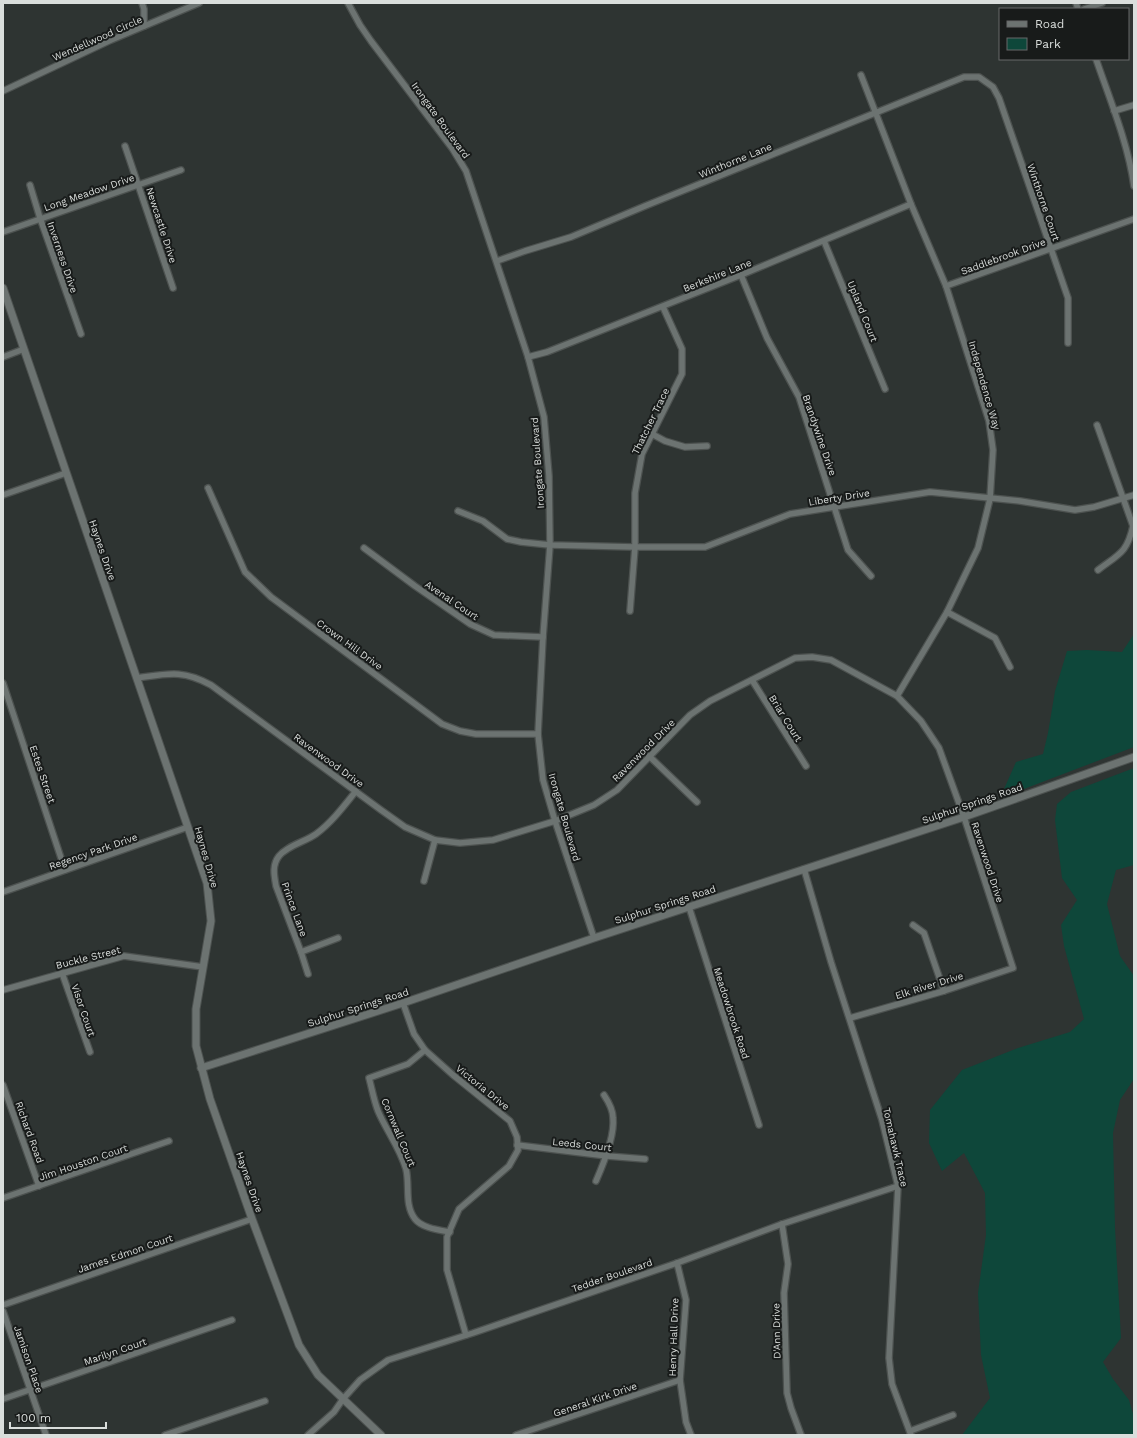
<svg xmlns="http://www.w3.org/2000/svg" width="1137" height="1438" viewBox="0 0 1137 1438" font-family="'Work Sans',sans-serif">
<rect width="100%" height="100%" fill="#2e3432"/>
<g fill="#0e473a">
<polygon points="1134,634 1134,747 1000,798 1016,762 1043,754 1048,733 1055,691 1067,651 1087,650 1122,652"/>
<polygon points="1134,768 1134,865 1116,870 1107,904 1120,956 1134,976 1134,1079 1120,1100 1113,1133 1115,1228 1121,1338 1103,1362 1113,1379 1129,1400 1134,1417 1134,1435 962,1435 990,1398 981,1355 978,1293 986,1235 985,1193 964,1153 942,1171 929,1143 930,1110 962,1070 1018,1048 1070,1032 1084,1019 1064,946 1061,925 1077,900 1062,878 1055,820 1057,804 1071,792"/>
</g>
<g fill="none" stroke-linecap="round" stroke-linejoin="round">
<g stroke="#4d5250" stroke-width="8">
<g id="minor">
<polyline points="142,3 144,9 144,26"/>
<polyline points="348,3 360,25 371,41 452,148 466,171 528,357 544,417 549,476 550,545 543,637 538,734 543,780 555,821 594,938"/>
<polyline points="1076,3 1078,9"/>
<polyline points="1084,9 1102,3"/>
<path d="M1096,59C1110,100 1128,143 1134,186"/>
<polyline points="861,75 911,204 946,286 989,421 993,450 990,499 978,548 947,612 897,696"/>
<polyline points="3,91 111,40 199,3"/>
<polyline points="1114,111 1134,105"/>
<polyline points="125,146 173,288"/>
<polyline points="30,185 40,218 81,334"/>
<polyline points="3,232 181,170"/>
<polyline points="824,241 885,389"/>
<polyline points="497,261 525,251 571,237 645,206 964,77 979,77 993,87 999,98 1068,298 1068,343"/>
<polyline points="741,275 767,338 799,397 848,550 871,576"/>
<polyline points="946,286 1134,219"/>
<polyline points="3,357 24,349"/>
<polyline points="528,357 547,352 741,275 911,204"/>
<path d="M1097,425L1133,526C1127,553 1119,554 1098,570"/>
<polyline points="652,434 665,441 685,447 707,446"/>
<polyline points="208,488 245,572 271,597 442,724 460,731 476,734 538,734"/>
<polyline points="3,495 66,473"/>
<polyline points="458,511 483,521 507,539 521,542 550,545 635,547 705,547 790,514 930,492 1020,501 1075,510 1094,507 1134,495"/>
<polyline points="364,548 415,586 470,624 494,635 543,637"/>
<polyline points="630,611 635,547 635,493 642,454 682,374 682,349 663,307"/>
<polyline points="947,612 995,638 1010,667"/>
<path d="M137,678C167,674 182,669 211,685L381,810L405,827L435,840L460,843L493,840L555,821L594,805L617,790L690,715L710,701L795,658L812,657L831,660L897,696L921,721L939,748L964,817L1013,968L944,991L850,1018"/>
<polyline points="752,680 806,766"/>
<polyline points="3,683 65,870"/>
<polyline points="649,756 697,802"/>
<polyline points="804,869 831,962 882,1120 898,1186 889,1358 892,1384 911,1435"/>
<polyline points="424,881 435,840"/>
<polyline points="3,892 188,827"/>
<polyline points="689,907 759,1125"/>
<polyline points="913,925 924,933 944,991"/>
<polyline points="301,952 338,938"/>
<polyline points="62,973 90,1052"/>
<path d="M308,974L301,952L276,886C274,875 272,865 279,856C288,845 305,842 316,834C332,822 344,806 356,791"/>
<polyline points="3,990 124,956 203,967"/>
<polyline points="403,1003 414,1034 425,1050 453,1075 510,1121 517,1137 518,1150 509,1166 459,1209 447,1237 447,1270 466,1335"/>
<path d="M425,1050L408,1064L369,1078C372,1089 374,1101 378,1111C386,1130 400,1148 406,1169C410,1185 404,1205 415,1219C422,1228 439,1230 450,1232"/>
<polyline points="3,1085 39,1186"/>
<polyline points="517,1145 607,1156 645,1159"/>
<path d="M596,1181C603,1165 615,1136 613,1118C613,1110 608,1101 604,1095"/>
<polyline points="3,1198 169,1141"/>
<polyline points="782,1224 788,1264 784,1293 787,1393 791,1408 801,1435"/>
<polyline points="677,1263 686,1300 680,1380 686,1422 691,1435"/>
<polyline points="3,1305 252,1219"/>
<polyline points="3,1311 46,1435"/>
<polyline points="3,1399 232,1320"/>
<polyline points="910,1431 953,1415"/>
<polyline points="165,1435 265,1401"/>
<polyline points="308,1435 334,1412 343,1399 360,1380 388,1360 473,1333 677,1263 782,1224 898,1186"/>
<polyline points="516,1435 680,1380"/>
</g>
</g>
<g stroke="#4d5250" stroke-width="9">
<g id="tertiary">
<polyline points="3,288 207,883 211,921 196,1009 196,1046 210,1099 252,1219 299,1345 318,1375 381,1435"/>
<polyline points="201,1068 403,1003 594,938 964,817 1134,757"/>
</g>
</g>
<use href="#minor" stroke="#6c7371" stroke-width="5.5"/>
<use href="#tertiary" stroke="#6c7371" stroke-width="7"/>
</g>
<g text-anchor="middle" stroke-width="4" stroke-linejoin="round" paint-order="stroke">
<g font-size="10" fill="#dadedc" stroke="#181b1a">
<text transform="translate(97 38) rotate(-24)" y="4">Wendellwood Circle</text>
<text transform="translate(441 120) rotate(54)" y="4">Irongate Boulevard</text>
<text transform="translate(735 160) rotate(-22)" y="4">Winthorne Lane</text>
<text transform="translate(89 192) rotate(-19)" y="4">Long Meadow Drive</text>
<text transform="translate(1044 202) rotate(71)" y="4">Winthorne Court</text>
<text transform="translate(162 225) rotate(72)" y="4">Newcastle Drive</text>
<text transform="translate(1003 256) rotate(-20)" y="4">Saddlebrook Drive</text>
<text transform="translate(63 257) rotate(71)" y="4">Inverness Drive</text>
<text transform="translate(717 275) rotate(-22)" y="4">Berkshire Lane</text>
<text transform="translate(863 311) rotate(68)" y="4">Upland Court</text>
<text transform="translate(985 385) rotate(74)" y="4">Independence Way</text>
<text transform="translate(650 421) rotate(-64)" y="4">Thatcher Trace</text>
<text transform="translate(820 435) rotate(71)" y="4">Brandywine Drive</text>
<text transform="translate(537 463) rotate(-94)" y="4">Irongate Boulevard</text>
<text transform="translate(839 497) rotate(-9)" y="4">Liberty Drive</text>
<text transform="translate(103 550) rotate(71)" y="4">Haynes Drive</text>
<text transform="translate(452 600) rotate(34)" y="4">Avenal Court</text>
<text transform="translate(350 644) rotate(36)" y="4">Crown Hill Drive</text>
<text transform="translate(786 718) rotate(58)" y="4">Briar Court</text>
<text transform="translate(643 750) rotate(-45)" y="4">Ravenwood Drive</text>
<text transform="translate(329 760) rotate(36)" y="4">Ravenwood Drive</text>
<text transform="translate(43 774) rotate(71)" y="4">Estes Street</text>
<text transform="translate(972 803) rotate(-19)" y="4">Sulphur Springs Road</text>
<text transform="translate(565 817) rotate(74)" y="4">Irongate Boulevard</text>
<text transform="translate(93 851) rotate(-19)" y="4">Regency Park Drive</text>
<text transform="translate(207 857) rotate(74)" y="4">Haynes Drive</text>
<text transform="translate(988 862) rotate(72)" y="4">Ravenwood Drive</text>
<text transform="translate(665 904) rotate(-18)" y="4">Sulphur Springs Road</text>
<text transform="translate(295 909) rotate(70)" y="4">Prince Lane</text>
<text transform="translate(88 957) rotate(-14)" y="4">Buckle Street</text>
<text transform="translate(929 985) rotate(-17)" y="4">Elk River Drive</text>
<text transform="translate(358 1007) rotate(-18)" y="4">Sulphur Springs Road</text>
<text transform="translate(84 1010) rotate(71)" y="4">Visor Court</text>
<text transform="translate(732 1013) rotate(72)" y="4">Meadowbrook Road</text>
<text transform="translate(483 1087) rotate(39)" y="4">Victoria Drive</text>
<text transform="translate(30 1132) rotate(70)" y="4">Richard Road</text>
<text transform="translate(399 1132) rotate(67)" y="4">Cornwall Court</text>
<text transform="translate(582 1144) rotate(6)" y="4">Leeds Court</text>
<text transform="translate(896 1147) rotate(77)" y="4">Tomahawk Trace</text>
<text transform="translate(83 1162) rotate(-19)" y="4">Jim Houston Court</text>
<text transform="translate(250 1182) rotate(71)" y="4">Haynes Drive</text>
<text transform="translate(125 1253) rotate(-19)" y="4">James Edmon Court</text>
<text transform="translate(612 1275) rotate(-19)" y="4">Tedder Boulevard</text>
<text transform="translate(776 1331) rotate(-91)" y="4">D'Ann Drive</text>
<text transform="translate(673 1337) rotate(-88)" y="4">Henry Hall Drive</text>
<text transform="translate(115 1351) rotate(-19)" y="4">Marilyn Court</text>
<text transform="translate(29 1359) rotate(71)" y="4">Jamison Place</text>
<text transform="translate(595 1399) rotate(-19)" y="4">General Kirk Drive</text>
</g>
</g>
<rect width="1137" height="1438" fill="none" stroke="#dadedc" stroke-width="8"/>
<rect x="999" y="8" width="130" height="52" fill="#181b1a" stroke="#666968"/>
<rect x="1007" y="21" width="20" height="6" fill="#6c7371" stroke="#666968"/>
<text x="1035" y="28" font-size="12" fill="#dadedc">Road</text>
<rect x="1007" y="38" width="20" height="12" fill="#0e473a" stroke="#666968"/>
<text x="1035" y="48" font-size="12" fill="#dadedc">Park</text>
<path d="M10 1422v6h96v-6" fill="none" stroke="#dadedc" stroke-width="2"/>
<text x="16" y="1422" font-size="12" fill="#dadedc" stroke="#181b1a" stroke-width="3" paint-order="stroke">100 m</text>
</svg>
